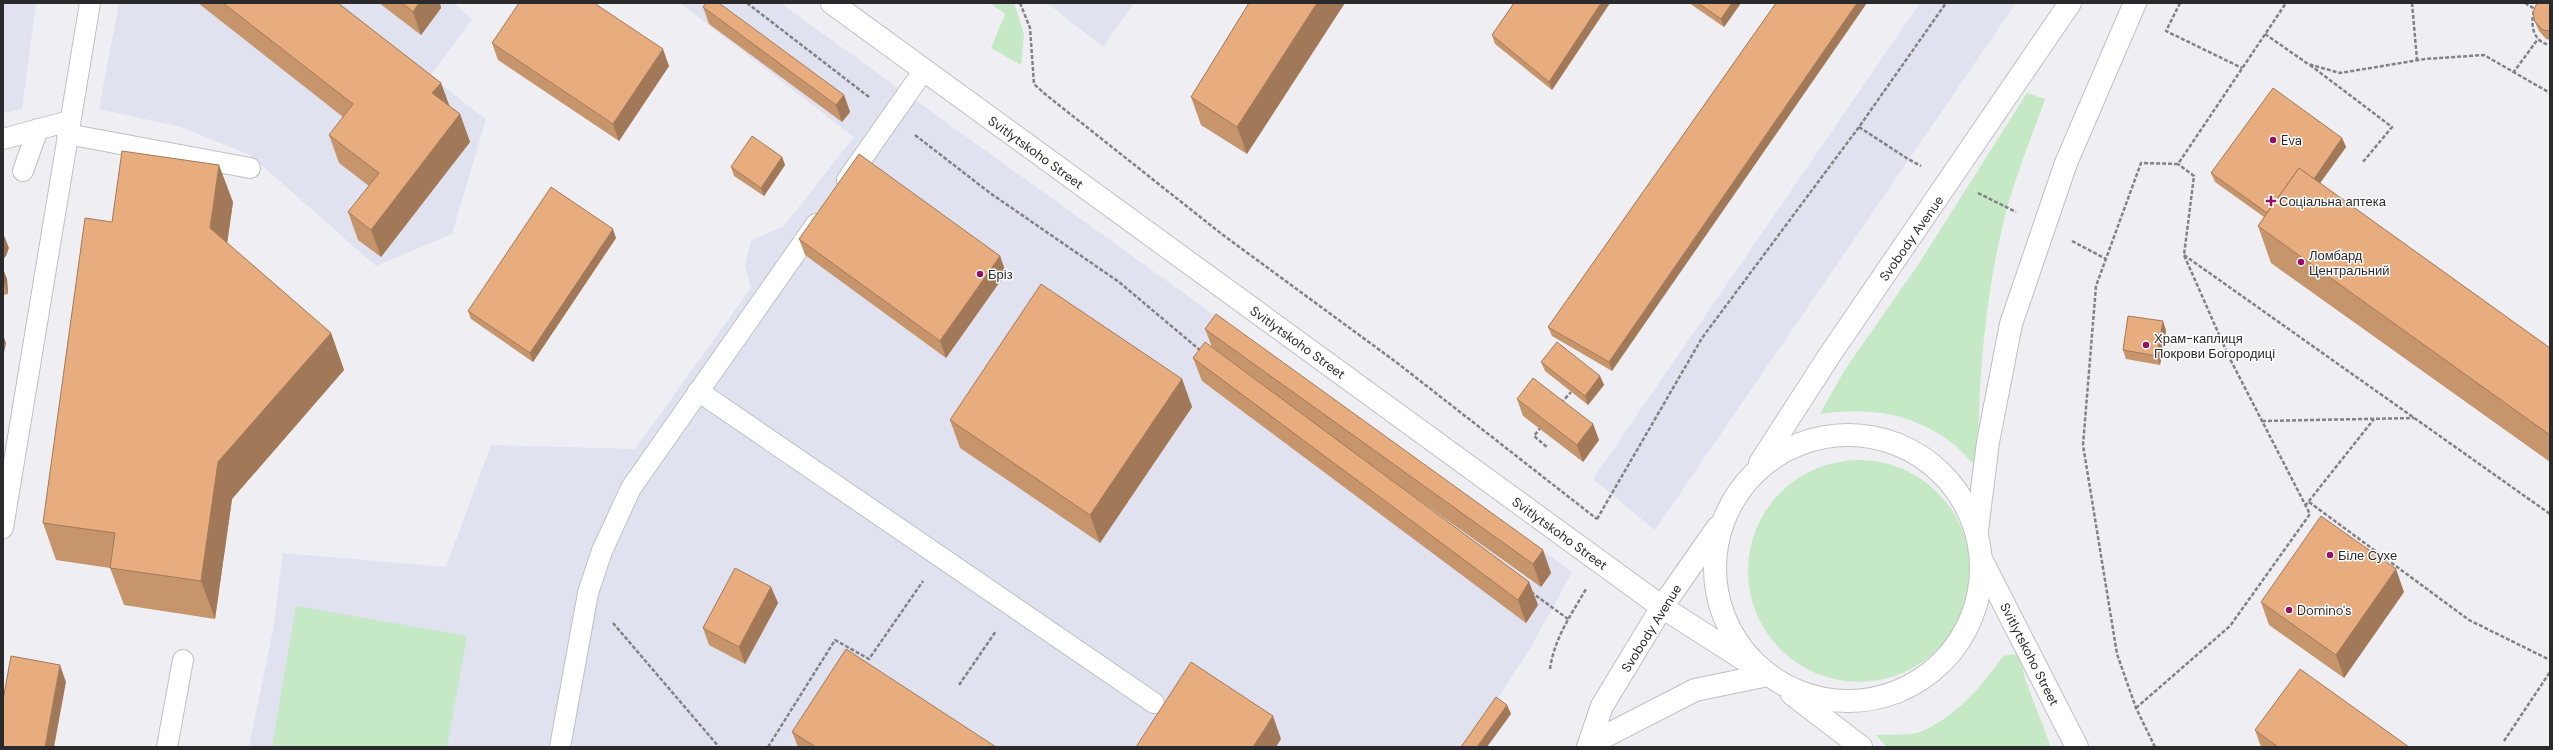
<svg xmlns="http://www.w3.org/2000/svg" width="2553" height="750" viewBox="0 0 2553 750" font-family="'DM Sans',sans-serif">
<rect width="100%" height="100%" fill="#eeeef3"/>
<g fill="#e1e2ef">
<polygon points="3,3 36,3 22,109 3,113"/>
<polygon points="119,3 453,3 472,19 430,76 486,119 452,234 376,266 250,155 181,127 99,109"/>
<polygon points="680,3 780,3 1572,572 1531,647 1466,747 249,747 273,630 283,553 446,567 491,445 635,449 751,288 745,266 751,240 783,227 854,137"/>
<polygon points="1047,3 1134,3 1103,47"/>
<polygon points="1920,3 2016,3 1655,530 1593,479"/>
</g>
<g fill="#c4e9c4">
<polygon points="990,3 1014,3 1024,34 1021,65 991,48 1005,14"/>
<path d="M2027,93L2045,99C2031,139 2014,179 2004,220C1984,300 1978,385 1978,467C1968,460 1961,449 1951,442C1910,412 1869,407 1820,414L1844,371L1918,265Z"/>
<circle cx="1859" cy="571" r="111"/>
<polygon points="296,606 467,636 447,747 272,747"/>
<path d="M2020,653L2025,679L2051,747H1887L1876,735C1889,734 1908,736 1920,732C1955,718 1982,686 2003,656Z"/>
</g>
<g fill="none" stroke-linecap="round" stroke-linejoin="round">
<g stroke="#bfc0c5" stroke-width="22">
<g id="service">
<polyline points="67,134 250,168"/>
<polyline points="3,139 69,121"/>
<polyline points="23,171 38,129"/>
<polyline points="847,180 924,70"/>
<polyline points="698,391 1154,703"/>
<polyline points="3,528 90,3"/>
<polyline points="167,747 183,660"/>
<polyline points="560,747 588,593 602,551 631,488 816,224"/>
</g>
</g>
<g stroke="#bfc0c5" stroke-width="24">
<g id="minor">
<polyline points="832,3 1662,607 1768,675"/>
<polyline points="1982,561 2077,747"/>
<polyline points="1792,694 1861,747"/>
</g>
</g>
<g stroke="#bfc0c5" stroke-width="24">
<g id="tertiary">
<circle cx="1848" cy="568" r="133"/>
<polyline points="1760,463 1829,356 2070,3"/>
<polyline points="1977,530 1988,442 2011,324 2066,163 2135,3"/>
<polyline points="1590,744 1695,690 1768,675"/>
<polyline points="1588,747 1602,706 1662,607 1718,527"/>
</g>
</g>
<g stroke="#828286" stroke-width="2.5" stroke-dasharray="4 2" stroke-linecap="butt">
<polyline points="747,3 869,97"/>
<polyline points="1020,3 1030,28 1034,84 1045,94 1223,235 1396,362 1597,519"/>
<polyline points="2180,3 2166,31 2242,68"/>
<polyline points="2412,3 2417,60"/>
<polyline points="2525,3 2535,9"/>
<path d="M2534,11C2530,25 2533,42 2550,45"/>
<polyline points="2265,34 2308,64 2340,73 2425,59 2484,55 2550,93"/>
<polyline points="2310,65 2392,127 2363,162"/>
<polyline points="2513,73 2538,39"/>
<polyline points="1859,127 1908,159 1921,166"/>
<polyline points="915,135 990,193 1119,282 1201,351"/>
<polyline points="1978,193 2016,212"/>
<polyline points="2072,241 2106,259"/>
<polyline points="2184,255 2550,514"/>
<polyline points="1561,403 1571,392"/>
<polyline points="2262,421 2414,418"/>
<polyline points="1541,427 1534,436 1548,448"/>
<polyline points="2309,502 2469,620 2550,660"/>
<polyline points="2305,506 2374,419"/>
<polyline points="1597,519 1702,338 1859,127 1946,3"/>
<polyline points="1531,592 1568,619"/>
<polyline points="613,623 719,747"/>
<path d="M1550,669C1554,639 1571,615 1586,589"/>
<polyline points="959,685 996,631"/>
<polyline points="2136,708 2230,626 2310,514 2228,355 2184,255 2194,176 2178,164"/>
<polyline points="2504,741 2550,672"/>
<polyline points="768,747 835,640 869,659 923,581"/>
<polyline points="2155,747 2136,708 2117,654 2083,445 2096,286 2141,163 2178,164 2286,3"/>
</g>
<use href="#service" stroke="#fff" stroke-width="20"/>
<use href="#minor" stroke="#fff" stroke-width="22"/>
<use href="#tertiary" stroke="#fff" stroke-width="22"/>
</g>
<g fill="#c7956c">
<polygon points="198,3 338,3 441,83 449,106 460,114 470,142 381,257 358,240 348,212 369,186 339,163 329,135 343,117"/>
<polygon points="379,3 440,3 441,8 421,35"/>
<polygon points="1249,3 1247,154 1201,125 1191,97"/>
<polygon points="1514,3 1610,3 1552,90 1495,44 1492,35"/>
<polygon points="1689,3 1741,3 1724,27"/>
<polygon points="1776,3 1612,371 1552,336 1548,327"/>
<polygon points="2550,3 2550,40 2546,39 2539,31 2535,22"/>
<polygon points="703,7 844,95 850,112 842,122 709,24"/>
<polygon points="492,43 669,66 619,141 498,60"/>
<polygon points="2342,138 2346,147 2320,183 2550,348 2550,462 2271,263 2258,226 2264,217 2215,182 2211,173"/>
<polygon points="782,157 785,165 764,196 734,176 731,167"/>
<polygon points="233,202 227,243 331,333 344,370 232,499 215,619 124,605 110,568 56,560 43,523"/>
<polygon points="616,238 533,362 471,319 468,311"/>
<polygon points="799,239 1000,256 1006,273 946,358 805,255"/>
<polygon points="3,269 7,279 8,294 3,295"/>
<polygon points="1205,329 1543,550 1551,573 1541,587 1381,473 1529,582 1538,605 1526,623 1202,381 1193,358 1212,347"/>
<polygon points="2166,330 2160,365 2126,359 2123,350"/>
<polygon points="1541,362 1600,376 1604,385 1588,405 1545,371"/>
<polygon points="1182,379 1192,407 1100,543 960,448 950,420"/>
<polygon points="1517,399 1593,424 1599,440 1583,462 1523,416"/>
<polygon points="771,587 778,603 745,664 709,645 703,628"/>
<polygon points="2404,592 2344,678 2269,625 2261,602"/>
<polygon points="2255,730 2409,747 2261,747"/>
<polygon points="792,732 996,747 798,747"/>
</g>
<g fill="#a27958">
<polygon points="419,3 440,3 441,8 421,35 413,12"/>
<polygon points="1317,3 1345,3 1247,154 1237,127"/>
<polygon points="1601,3 1610,3 1552,90 1549,82"/>
<polygon points="1732,3 1741,3 1724,27 1721,19"/>
<polygon points="1857,3 1867,3 1612,371 1609,362"/>
<polygon points="663,49 669,66 619,141 613,124"/>
<polygon points="441,83 451,110 432,93"/>
<polygon points="844,95 850,112 842,122 836,105"/>
<polygon points="460,114 470,142 381,257 371,230"/>
<polygon points="2342,138 2346,147 2285,232 2282,224"/>
<polygon points="782,157 785,165 764,196 761,188"/>
<polygon points="219,165 233,202 224,265 210,228"/>
<polygon points="613,229 616,238 533,362 530,353"/>
<polygon points="3,233 9,248 6,256 3,259"/>
<polygon points="1000,256 1006,273 946,358 940,341"/>
<polygon points="3,269 7,279 8,294 3,280"/>
<polygon points="2163,321 2166,330 2160,365 2157,356"/>
<polygon points="331,333 344,370 232,499 215,619 201,581 218,462"/>
<polygon points="3,335 6,343 3,357"/>
<polygon points="1600,376 1604,385 1588,405 1585,396"/>
<polygon points="1182,379 1192,407 1100,543 1090,515"/>
<polygon points="1593,424 1599,440 1583,462 1577,445"/>
<polygon points="1543,550 1551,573 1541,587 1533,564"/>
<polygon points="2396,569 2404,592 2344,678 2336,655"/>
<polygon points="1529,582 1538,605 1526,623 1518,600"/>
<polygon points="771,587 778,603 745,664 739,647"/>
<polygon points="60,665 66,682 54,747 45,747"/>
<polygon points="1507,705 1511,714 1487,747 1477,747"/>
<polygon points="1273,716 1281,739 1276,747 1253,747"/>
</g>
<g fill="#e7ad7e" stroke="#a27958">
<polygon points="223,3 338,3 441,83 432,93 460,114 371,230 348,212 379,173 329,135 353,104"/>
<polygon points="402,3 419,3 413,12"/>
<polygon points="519,3 594,3 663,49 613,124 492,43"/>
<polygon points="706,3 719,3 844,95 836,105 703,7"/>
<polygon points="1249,3 1317,3 1237,127 1191,97"/>
<polygon points="1514,3 1601,3 1549,82 1492,35"/>
<polygon points="1698,3 1732,3 1721,19"/>
<polygon points="1776,3 1857,3 1609,362 1548,327"/>
<polygon points="2537,3 2550,3 2550,31 2543,30 2535,22 2533,12"/>
<polygon points="2273,88 2342,138 2314,179 2299,168 2267,213 2211,173"/>
<polygon points="752,136 782,157 761,188 731,167"/>
<polygon points="122,151 219,165 210,228 331,333 218,462 201,581 110,568 115,533 43,523 85,218 112,222"/>
<polygon points="859,154 1000,256 940,341 799,239"/>
<polygon points="2299,168 2550,348 2550,435 2258,226"/>
<polygon points="551,187 613,229 530,353 468,311"/>
<polygon points="1041,284 1182,379 1090,515 950,420"/>
<polygon points="1216,314 1543,550 1533,564 1205,329"/>
<polygon points="2128,316 2163,321 2157,356 2123,350"/>
<polygon points="1205,342 1529,582 1518,600 1193,358"/>
<polygon points="1557,342 1600,376 1585,396 1541,362"/>
<polygon points="1533,378 1593,424 1577,445 1517,399"/>
<polygon points="2321,516 2396,569 2336,655 2261,602"/>
<polygon points="735,568 771,587 739,647 703,628"/>
<polygon points="846,649 996,747 816,747 792,732"/>
<polygon points="11,656 60,665 45,747 3,747 3,700"/>
<polygon points="1191,662 1273,716 1253,747 1136,747"/>
<polygon points="2300,669 2409,747 2278,747 2255,730"/>
<polygon points="1496,697 1507,705 1477,747 1461,747"/>
</g>
<g fill="#960f65" stroke="#fff" stroke-width="1.5">
<circle cx="2273" cy="140" r="4"/>
<path d="M2269 195h4v4h4v4h-4v4h-4v-4h-4v-4h4z"/>
<circle cx="2301" cy="262" r="4"/>
<circle cx="980" cy="274" r="4"/>
<circle cx="2146" cy="345" r="4"/>
<circle cx="2330" cy="555" r="4"/>
<circle cx="2289" cy="610" r="4"/>
</g>
<g text-anchor="middle" stroke-width="3" stroke-linejoin="round" paint-order="stroke">
<g font-size="13" fill="#2a2a2c" stroke="#fff" text-anchor="start">
<text x="2281" y="145">Eva</text>
<text x="2279" y="206">Соціальна аптека</text>
<text x="2309" y="260">Ломбард<tspan x="2309" dy="15">Центральний</tspan></text>
<text x="988" y="279">Бріз</text>
<text x="2154" y="343">Храм-каплиця<tspan x="2154" dy="15">Покрови Богородиці</tspan></text>
<text x="2338" y="560">Біле Сухе</text>
<text x="2297" y="615">Domino's</text>
</g>
<g font-size="13" fill="#2a2a2c" stroke="#fff">
<text transform="translate(1036 152) rotate(36)" y="5">Svitlytskoho Street</text>
<text transform="translate(1911 238) rotate(-55)" y="5">Svobody Avenue</text>
<text transform="translate(1298 342) rotate(36)" y="5">Svitlytskoho Street</text>
<text transform="translate(1560 533) rotate(36)" y="5">Svitlytskoho Street</text>
<text transform="translate(1651 628) rotate(-58)" y="5">Svobody Avenue</text>
<text transform="translate(2030 654) rotate(63)" y="5">Svitlytskoho Street</text>
</g>
</g>
<rect width="2553" height="750" fill="none" stroke="#2a2a2c" stroke-width="8"/>
</svg>
